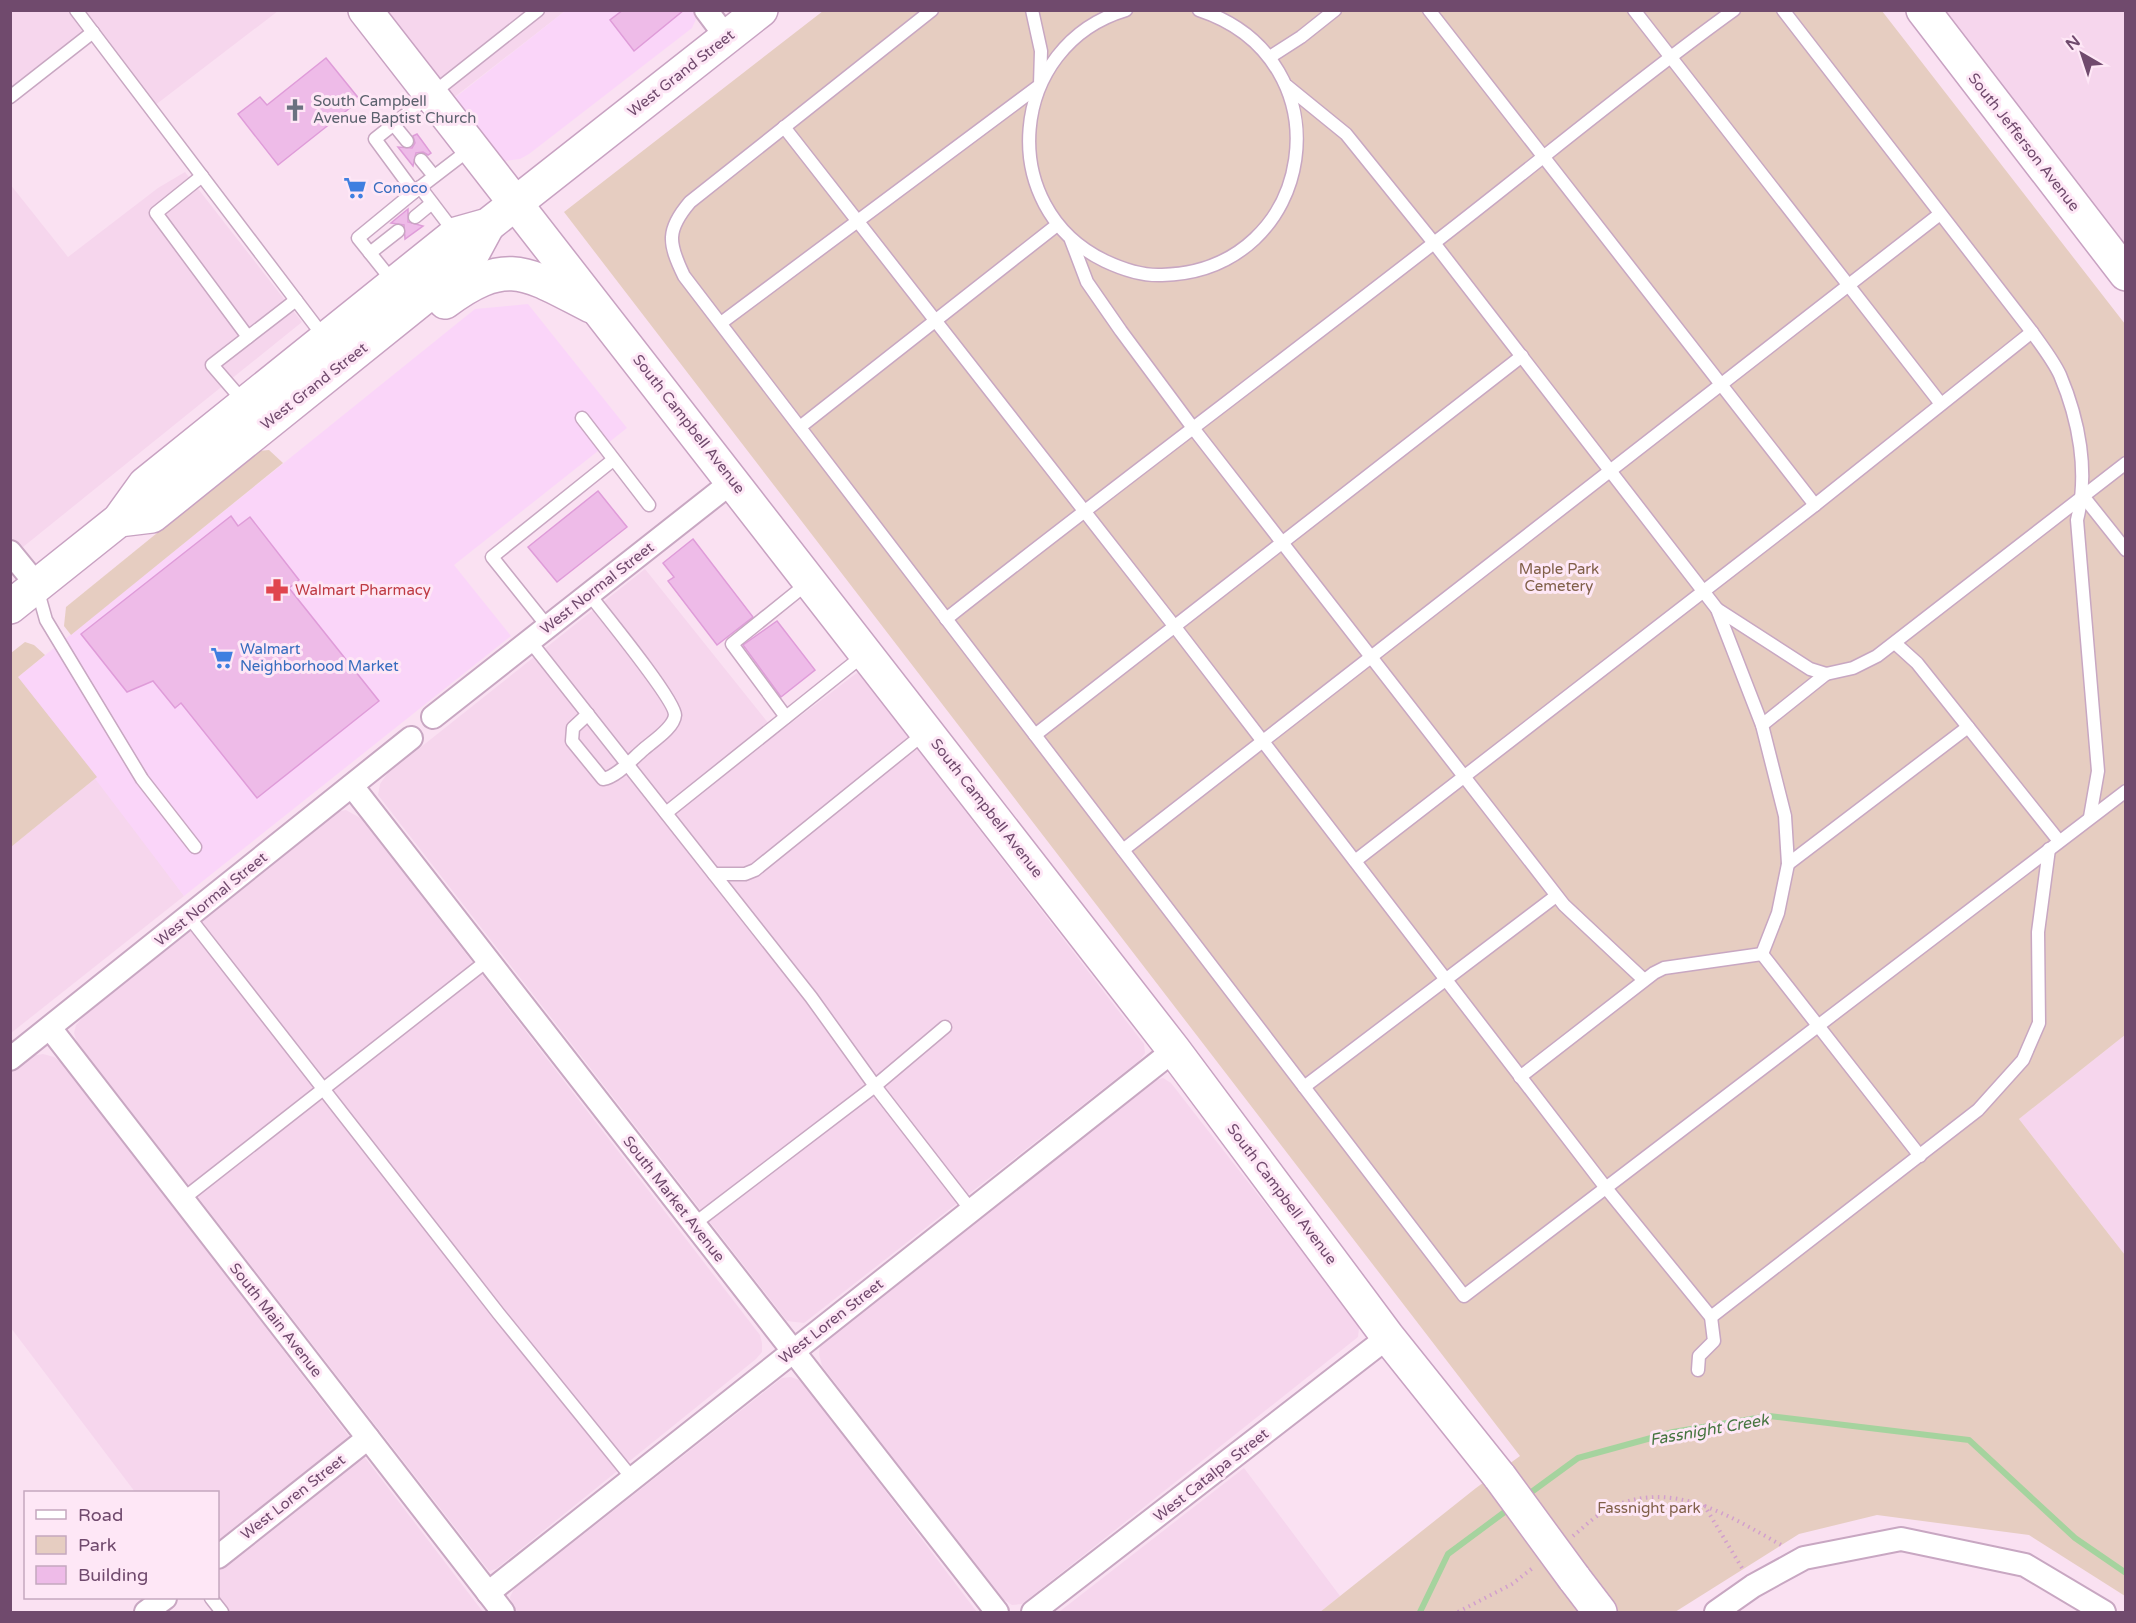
<svg xmlns="http://www.w3.org/2000/svg" width="2136" height="1623" viewBox="0 0 2136 1623" font-family="'Varela Round',sans-serif">
<rect width="100%" height="100%" fill="#fae1f2"/>
<g fill="#f6d6ed">
<polygon points="11,11 278,11 154,106 90,26 11,89"/>
<polygon points="383,11 565,11 452,99"/>
<polygon points="1942,11 2125,11 2125,250"/>
<polygon points="185,172 302,322 23,547 10,537 10,184 68,257 158,188"/>
<polygon points="645,569 777,734 858,672 1144,1044 1145,1053 1140,1060 804,1323 787,1321 378,795 380,784 387,774"/>
<polygon points="97,777 184,896 11,1033 11,847"/>
<polygon points="346,810 362,819 760,1335 762,1343 762,1352 756,1359 496,1569 489,1571 77,1042 74,1033 76,1025 89,1010 336,812"/>
<polygon points="2125,1035 2125,1255 2019,1119"/>
<polygon points="43,1054 54,1057 65,1065 483,1612 226,1612 218,1598 218,1492 135,1492 11,1328 11,1072 31,1056"/>
<polygon points="1163,1078 1171,1083 1353,1317 1359,1328 1358,1337 1022,1604 1012,1605 1001,1598 822,1366 819,1354 820,1344 1153,1081"/>
<polygon points="791,1377 802,1381 977,1612 516,1612 511,1606 510,1597 514,1589 782,1378"/>
<polygon points="1244,1468 1340,1596 1320,1612 1059,1612"/>
</g>
<g fill="#fad5f9">
<polygon points="565,11 694,10 696,19 692,28 529,154 520,159 505,161 497,156 452,100"/>
<polygon points="528,304 627,428 454,565 511,636 184,896 18,677 475,309"/>
</g>
<g fill="#e6cdc1">
<polygon points="823,11 1882,11 2125,324 2125,1035 2019,1119 2125,1255 2125,1596 2029,1535 1877,1515 1799,1534 1675,1612 1320,1612 1476,1488 1520,1456 564,212"/>
<polygon points="269,450 283,463 71,635 64,626 66,607 258,451"/>
<polygon points="25,642 34,645 45,655 18,677 97,777 11,847 11,653"/>
</g>
<g fill="none" stroke-linecap="round" stroke-linejoin="round">
<g stroke="#a5d39e" stroke-width="6">
<polyline points="1526,1496 1578,1458 1673,1432 1769,1416 1969,1440 2075,1538 2126,1573"/>
<polyline points="1420,1612 1448,1554 1510,1508"/>
</g>
</g>
<g fill="#eebbe8" stroke="#df9cd9" stroke-width="1.5">
<polygon points="623,10 684,10 634,51 610,20"/>
<polygon points="326,58 360,100 278,165 238,114 260,97 267,105"/>
<polygon points="417,134 431,153 428,155 423,152 416,153 413,166 398,147 412,148 415,143 413,136"/>
<polygon points="408,209 408,222 423,226 405,239 404,225 391,223"/>
<polygon points="598,491 627,527 557,582 528,547"/>
<polygon points="231,516 238,526 250,517 299,580 289,588 379,701 257,798 181,703 175,708 153,681 127,692 81,634"/>
<polygon points="693,539 753,617 717,645 668,581 674,577 663,563"/>
<polygon points="777,621 815,670 781,697 743,645"/>
</g>
<g fill="none" stroke-linecap="round" stroke-linejoin="round">
<g stroke="#c8a7c2" stroke-width="15">
<g id="lane">
<polyline points="76,10 324,337"/>
<path d="M932,10L690,202C666,230 668,243 684,276L1464,1296L2126,791"/>
<path d="M1126,10C1008,45 994,208 1105,261C1122,269 1143,276 1162,275C1318,271 1349,59 1199,10"/>
<polyline points="1429,10 1815,505"/>
<polyline points="1634,10 1941,404"/>
<path d="M1783,10L2032,332C2041,345 2053,360 2060,375C2079,420 2089,472 2077,520L2098,771L2090,817"/>
<polyline points="1270,57 1301,37 1335,10"/>
<polyline points="1287,86 1346,134 1434,243 1717,609 1762,725 1785,816 1788,864 1778,913 1762,954"/>
<polyline points="10,97 93,32"/>
<polyline points="394,125 407,141"/>
<polyline points="784,127 1175,627 1606,1188 1711,1317 1714,1341 1699,1356 1698,1370"/>
<polyline points="470,149 414,192 375,139 538,10"/>
<polyline points="421,160 434,176"/>
<polyline points="202,176 156,213 248,337"/>
<polyline points="420,187 455,233"/>
<polyline points="415,217 432,203"/>
<polyline points="1071,240 1087,282 1121,331 1193,428 1564,905 1643,979"/>
<polyline points="370,253 398,231"/>
<polyline points="394,283 358,238 414,192"/>
<polyline points="721,323 1040,85 1041,51 1032,10"/>
<polyline points="244,402 212,365 296,300"/>
<polyline points="582,418 649,505"/>
<polyline points="800,427 1057,225"/>
<polyline points="2083,496 2126,550"/>
<polyline points="37,588 46,620 142,779 195,847"/>
<polyline points="1717,609 1810,669 1826,674 1853,668 1877,656 2126,463"/>
<path d="M946,619C1107,492 1272,369 1434,243C1534,166 1631,84 1734,10"/>
<polyline points="548,627 492,557 613,460"/>
<polyline points="530,641 811,997 875,1086 945,1027"/>
<polyline points="1896,644 1917,663 2059,841"/>
<path d="M588,714L573,728L572,741L603,779C617,777 633,758 644,749C653,741 674,728 675,715C675,700 603,612 589,594"/>
<polyline points="786,717 732,644 809,582"/>
<polyline points="1762,725 1826,674"/>
<polyline points="1035,735 1522,356"/>
<polyline points="666,813 865,654"/>
<polyline points="1123,850 1940,214"/>
<polyline points="1355,861 1815,505 2032,332"/>
<polyline points="1788,864 1968,727"/>
<polyline points="714,874 745,874 755,870 926,732"/>
<polyline points="189,917 499,1314 632,1478"/>
<polyline points="1762,954 1920,1156"/>
<polyline points="1520,1077 1654,973 1664,968 1762,954"/>
<polyline points="1304,1087 1556,896"/>
<polyline points="183,1199 488,960"/>
<polyline points="694,1224 875,1086 971,1210"/>
<polyline points="1711,1317 1978,1110 2023,1060 2039,1023 2038,932 2049,849"/>
<polyline points="211,1598 222,1612"/>
</g>
</g>
<g stroke="#c8a7c2" stroke-width="26">
<g id="street">
<polyline points="706,10 727,38"/>
<polyline points="10,552 37,585"/>
<polyline points="433,717 733,481"/>
<polyline points="352,786 997,1612"/>
<polyline points="50,1028 503,1612"/>
<polyline points="10,1059 411,738"/>
<polyline points="218,1557 368,1438"/>
<polyline points="488,1593 1174,1050"/>
<polyline points="146,1612 165,1598"/>
<polyline points="1033,1612 1388,1337"/>
<polyline points="1716,1612 1753,1586 1804,1558 1901,1539 2025,1565 2104,1612"/>
</g>
</g>
<g stroke="#c8a2c2" stroke-width="36">
<g id="secondary">
<polyline points="365,10 1174,1050 1388,1337 1500,1477"/>
<polyline points="1923,10 2126,274"/>
<path d="M445,302C508,255 528,274 591,306"/>
<polyline points="119,520 152,516 468,262 488,225"/>
<polyline points="10,607 119,520 145,484 456,234 488,225 761,10"/>
<polyline points="1574,1578 1600,1612"/>
</g>
</g>
<g stroke="#d29fcd" stroke-width="4" stroke-dasharray="1.5 4.5" stroke-linecap="butt">
<polyline points="1704,1505 1742,1568"/>
<path d="M1573,1536C1584,1527 1597,1514 1610,1508C1673,1478 1729,1516 1783,1546"/>
<polyline points="1458,1612 1512,1584 1534,1567"/>
</g>
<use href="#lane" stroke="#fff" stroke-width="12"/>
<use href="#street" stroke="#fff" stroke-width="22"/>
<use href="#secondary" stroke="#fff" stroke-width="33"/>
<g stroke="#c8a2c2" stroke-width="36" stroke-linecap="butt">
<polyline id="secondary-bridge" points="1500,1477 1574,1578"/>
</g>
<use href="#secondary-bridge" stroke="#fff" stroke-width="33"/>
</g>
<defs>
<g id="church-bare" transform="scale(1.8)"><path d="M-1.2-6h2.4v3.5h3.3v2.4h-3.3V6h-2.4V-.1h-3.3v-2.4h3.3Z" fill="#6b7280" stroke="#fee7f6" stroke-width="2.5" paint-order="stroke"/></g>
<g id="supermarket-bare" transform="scale(1.8)"><path d="M-6-5.5h2.5l.6 2H6L4.5 2H-2.5L-4.4-4H-6ZM-1.5 3.2a1.3 1.3 0 1 0 .1 0ZM3 3.2a1.3 1.3 0 1 0 .1 0Z" fill="#3f7fe0" stroke="#fee7f6" stroke-width="2.5" paint-order="stroke"/></g>
<g id="pharmacy-bare" transform="scale(1.8)"><path d="M-2-6h4v4h4v4h-4v4h-4v-4h-4v-4h4Z" fill="#e0444e" stroke="#fee7f6" stroke-width="2.5" paint-order="stroke"/></g>
</defs>
<g fill-rule="evenodd">
<use href="#church-bare" x="295" y="110"/>
<use href="#supermarket-bare" x="355" y="188"/>
<use href="#pharmacy-bare" x="277" y="590"/>
<use href="#supermarket-bare" x="222" y="658"/>
</g>
<g text-anchor="middle" stroke-width="6" stroke-linejoin="round" paint-order="stroke">
<g font-size="15" fill="#704a6d" stroke="#fee7f6">
<text transform="translate(681 73) rotate(-38)" y="5">West Grand Street</text>
<text transform="translate(2024 142) rotate(52)" y="5">South Jefferson Avenue</text>
<text transform="translate(314 386) rotate(-38)" y="5">West Grand Street</text>
<text transform="translate(689 424) rotate(52)" y="5">South Campbell Avenue</text>
<text transform="translate(597 588) rotate(-38)" y="5">West Normal Street</text>
<text transform="translate(987 808) rotate(52)" y="5">South Campbell Avenue</text>
<text transform="translate(211 899) rotate(-39)" y="5">West Normal Street</text>
<text transform="translate(1282 1194) rotate(53)" y="5">South Campbell Avenue</text>
<text transform="translate(674 1199) rotate(52)" y="5">South Market Avenue</text>
<text transform="translate(276 1320) rotate(52)" y="5">South Main Avenue</text>
<text transform="translate(831 1321) rotate(-38)" y="5">West Loren Street</text>
<text transform="translate(1211 1475) rotate(-38)" y="5">West Catalpa Street</text>
<text transform="translate(293 1497) rotate(-38)" y="5">West Loren Street</text>
</g>
<g font-size="15" fill="#5b616d" stroke="#fee7f6" text-anchor="start">
<text x="313" y="106">South Campbell<tspan x="313" dy="17">Avenue Baptist Church</tspan></text>
</g>
<g font-size="15" fill="#366cbe" stroke="#fee7f6" text-anchor="start">
<text x="373" y="193">Conoco</text>
<text x="240" y="654">Walmart<tspan x="240" dy="17">Neighborhood Market</tspan></text>
</g>
<g font-size="15" fill="#806049" stroke="#fee7f6">
<text x="1559" y="574">Maple Park<tspan x="1559" dy="17">Cemetery</tspan></text>
<text x="1649" y="1513">Fassnight park</text>
</g>
<g font-size="15" fill="#be3a42" stroke="#fee7f6" text-anchor="start">
<text x="295" y="595">Walmart Pharmacy</text>
</g>
<g font-size="16" font-style="italic" fill="#467540" stroke="#fee7f6">
<text transform="translate(1709 1429) rotate(-10)" y="6">Fassnight Creek</text>
</g>
</g>
<rect width="2136" height="1623" fill="none" stroke="#704a6d" stroke-width="24"/>
<rect x="24" y="1491" width="195" height="108" fill="#fee7f6" stroke="#c5a8bf" stroke-width="1.5"/>
<rect x="36" y="1510" width="30" height="9" fill="#ffffff" stroke="#c5a8bf" stroke-width="1.5"/>
<text x="78" y="1521" font-size="18" fill="#704a6d">Road</text>
<rect x="36" y="1536" width="30" height="18" fill="#e6cdc1" stroke="#c5a8bf" stroke-width="1.5"/>
<text x="78" y="1551" font-size="18" fill="#704a6d">Park</text>
<rect x="36" y="1566" width="30" height="18" fill="#eebbe8" stroke="#c5a8bf" stroke-width="1.5"/>
<text x="78" y="1581" font-size="18" fill="#704a6d">Building</text>
<g transform="translate(2082 54) rotate(321)" stroke="#fee7f6" stroke-width="4.5" paint-order="stroke">
<path d="M0-4.5L10 22L0 15L-10 22Z" fill="#704a6d"/>
<text y="-9" font-size="16" font-weight="bold" text-anchor="middle" fill="#704a6d">N</text>
</g>
</svg>
